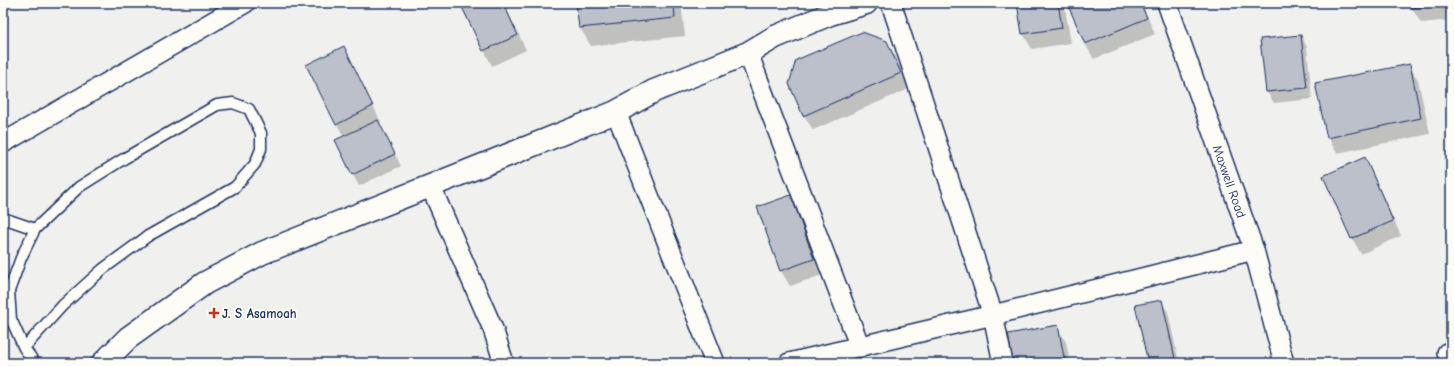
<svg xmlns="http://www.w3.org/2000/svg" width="1454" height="366" viewBox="0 0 1454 366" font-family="'Comic Neue',sans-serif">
<rect width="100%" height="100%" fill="#f0f0ee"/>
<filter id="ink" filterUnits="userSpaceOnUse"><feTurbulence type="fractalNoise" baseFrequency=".025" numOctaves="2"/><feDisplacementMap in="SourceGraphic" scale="8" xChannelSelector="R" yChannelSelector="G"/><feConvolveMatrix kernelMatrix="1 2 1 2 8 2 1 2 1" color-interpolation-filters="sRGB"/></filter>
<g filter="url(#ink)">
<g fill="#0003">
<polygon points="461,3 504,3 526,50 492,66 484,50"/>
<polygon points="577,3 681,3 685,36 591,46 580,28"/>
<polygon points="1018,3 1064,3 1071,43 1032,49 1023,34"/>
<polygon points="1068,3 1142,3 1155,34 1094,59 1085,44"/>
<polygon points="1412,3 1451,3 1451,20 1421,23 1412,8"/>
<polygon points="1301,36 1307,47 1312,99 1274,103 1267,92"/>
<polygon points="886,42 896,57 909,89 813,130 804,115"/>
<polygon points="352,63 381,122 379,123 401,166 359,186 353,175 344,137 337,124"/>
<polygon points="1409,65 1418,80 1430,134 1337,153 1328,138"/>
<polygon points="1364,159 1373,174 1401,236 1361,254 1352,238"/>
<polygon points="791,196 799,212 822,275 790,286 781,271 758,208"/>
<polygon points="1161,301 1168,312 1179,363 1149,363"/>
<polygon points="1057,327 1066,342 1070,363 1014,363"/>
</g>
<g fill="#bbc0ca" stroke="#1b2f5e">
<polygon points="460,3 503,3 518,35 483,51"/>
<polygon points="576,3 674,3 675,18 579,28"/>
<polygon points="1017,3 1058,3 1062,28 1022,34"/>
<polygon points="1067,3 1140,3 1147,18 1085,44"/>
<polygon points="1411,3 1451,3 1451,4 1411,8"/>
<polygon points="862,32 887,41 901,73 803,116 789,84 796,60"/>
<polygon points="1301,35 1307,88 1266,92 1260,39"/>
<polygon points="344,46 373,106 336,125 306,65"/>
<polygon points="1410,64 1421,118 1327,138 1315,83"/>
<polygon points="378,120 395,154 352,175 335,140"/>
<polygon points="1365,157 1393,221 1351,239 1323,176"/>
<polygon points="791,195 814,259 780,271 757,207"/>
<polygon points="1162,300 1176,363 1148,363 1135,305"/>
<polygon points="1058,325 1065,363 1013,363 1008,334"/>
</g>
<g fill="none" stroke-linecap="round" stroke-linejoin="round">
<g stroke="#1b2f5e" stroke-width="13">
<g id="service">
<polyline points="3,218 35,229"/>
<polyline points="24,348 63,305 103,269 148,236 235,187 255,164 261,149 261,133 249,109 233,103 217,105 125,158 79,187 35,229 21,258 9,291 11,319 24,348 35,363"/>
</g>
</g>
<g stroke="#1b2f5e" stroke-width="22">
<g id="minor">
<polyline points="891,3 993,315 1003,363"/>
<path id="s1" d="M1167,3L1254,250L1284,363"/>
<polyline points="748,53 860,347"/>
<polyline points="616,112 715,363"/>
<polyline points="3,143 245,3"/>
<polyline points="431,187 493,329 504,363"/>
<polyline points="1447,353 1451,352"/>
<polyline points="789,363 993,315 1254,250"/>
</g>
</g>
<g stroke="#1b2f5e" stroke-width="25">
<polyline id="tertiary" points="103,363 128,338 205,283 262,253 616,112 654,91 748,53 775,37 830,14 866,3"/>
</g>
<use href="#service" stroke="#fdfcf7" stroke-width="10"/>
<use href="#minor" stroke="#fdfcf7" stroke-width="19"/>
<use href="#tertiary" stroke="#fdfcf7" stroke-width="22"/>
</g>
</g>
<path fill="#c8321e" stroke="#fdfcf7" stroke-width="1.5" d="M212 307h4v4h4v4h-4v4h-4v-4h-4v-4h4z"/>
<g text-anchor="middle" stroke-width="3.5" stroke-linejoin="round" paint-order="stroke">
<g font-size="13" fill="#1b2f5e" stroke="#fdfcf7">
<text dy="5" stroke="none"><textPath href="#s1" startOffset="189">Maxwell Road</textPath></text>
</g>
<g font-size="13" font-weight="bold" fill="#1b2f5e" stroke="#fdfcf7" text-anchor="start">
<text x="222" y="318">J. S Asamoah</text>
</g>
</g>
<rect width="1454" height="366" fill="none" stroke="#fdfcf7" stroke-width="16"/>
<rect x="8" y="8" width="1438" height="350" fill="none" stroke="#1b2f5e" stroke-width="1.5" filter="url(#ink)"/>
</svg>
